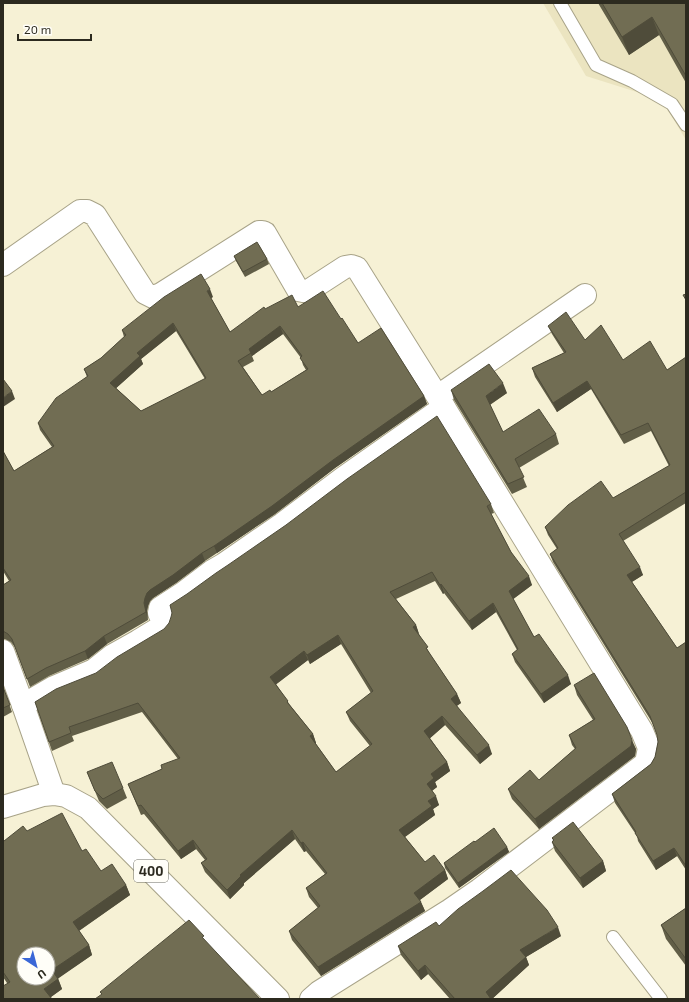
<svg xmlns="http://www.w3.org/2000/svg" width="689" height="1002" viewBox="0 0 689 1002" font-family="'Exo 2',sans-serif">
<rect width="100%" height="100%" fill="#f6f1d5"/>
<polygon fill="#ebe4c0" points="543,3 686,3 686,140 662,100 586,76"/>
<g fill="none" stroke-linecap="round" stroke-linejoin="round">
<g stroke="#a8a388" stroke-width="14">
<g id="lane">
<polyline points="560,3 596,65 632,81 672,104 686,125"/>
<polyline points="613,937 661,999"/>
</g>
</g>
<g stroke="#a8a388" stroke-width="24">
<g id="street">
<polyline points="3,265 80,211 87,211 95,215 145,293 153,297 161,294 259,232 262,232 265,233 298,290 303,291 308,291 345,267 351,266 357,268 444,407 500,499 642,731 649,748 646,763 479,890 450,910 319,992 311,999"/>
<polyline points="438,396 585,295"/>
<polyline points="3,651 23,705 54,794"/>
<polyline points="23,705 54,687 94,670 113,655 138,641 161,627 163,622 159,613 160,608 183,593 212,571 224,564 282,524 343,478 444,407"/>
</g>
</g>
<g stroke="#a8a388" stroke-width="24">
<polyline id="primary" points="3,807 43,795 54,794 66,796 88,808 278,999"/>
</g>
<use href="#lane" stroke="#fff" stroke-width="12"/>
<use href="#street" stroke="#fff" stroke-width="22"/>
<use href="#primary" stroke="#fff" stroke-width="22"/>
</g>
<g fill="#615e47" fill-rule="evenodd">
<polygon points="598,3 686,3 686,83 659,35 629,55"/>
<polygon points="234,256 267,259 269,264 245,277 236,261"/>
<path d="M213,297L211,298L230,332L265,309L298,307L341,319L358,343L424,396L427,404L335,468L275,514L217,553L205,561L176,583L153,598L150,601L148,606L147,611L148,620L107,644L88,659L49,676L30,687L15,647L11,642L5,639H3V585L9,581L3,571V451L14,471L52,447L40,430L38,423L87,377L84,369L101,358L124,337L122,330ZM176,331L205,379L141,411L116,388L143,364L141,359ZM283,334L301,358L303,365L306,370L271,392L262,395L243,367L254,361L252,356Z"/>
<polygon points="548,326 585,340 623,360 667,370 686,357 686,503 623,541 643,575 632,582 677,648 686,642 686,870 677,856 656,870 638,841 637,836 615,803 612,794 651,764 655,757 658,742 658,736 653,724 553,562 550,554 557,549 548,535 545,527 613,498 669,466 651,431 624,444 591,389 557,412 535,377 532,368 564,353 552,334"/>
<polygon points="451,390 507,393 490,405 503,432 556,434 559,444 519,468 527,487 512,494 454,400"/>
<path d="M491,504L494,513L491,514L511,552L532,585L513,599L534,637L571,684L544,703L515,662L512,654L517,650L496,612L472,630L444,593L443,594L435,581L396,599L416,625L419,634L430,654L457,694L461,703L457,706L492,754L480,764L445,725L430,738L447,762L450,771L435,782L437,787L432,791L439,805L433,809L435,815L405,837L425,862L445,870L448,879L420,900L425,911L321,976L292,940L289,931L318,908L309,897L306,888L325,874L306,851L304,852L295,839L244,883V885L230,899L205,872L201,863L205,860L196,849L181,859L144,814L141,815L128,784L162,769L178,759L142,712L72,736L74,741L52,751L35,702ZM341,644L371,693L346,712L350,721L370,746L336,772L316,744V743L313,734L290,705L276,684L308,660L310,664Z"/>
<polygon points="574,685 636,749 635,756 539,829 512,799 508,789 539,780 575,749 572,745 569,735 593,720 577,695"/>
<polygon points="3,687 12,712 3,717"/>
<polygon points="87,772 123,788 127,798 107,809 99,801"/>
<polygon points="27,831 82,851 101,871 126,885 130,895 79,931 89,945 92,955 58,978 62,989 51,997 7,983 3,977 3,840 4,841"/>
<polygon points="552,838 603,861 606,871 583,888 555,851 552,842 553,840"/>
<polygon points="475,842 507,847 509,852 459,888 445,868 444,863"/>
<polygon points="686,908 686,966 666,939 661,925"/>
<polygon points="439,926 561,936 526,957 529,965 492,999 450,999 428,974 421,980 401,955 398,946"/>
</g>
<g fill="#4f4c3a">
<polygon points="652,17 659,35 629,55 622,37"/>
<polygon points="210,289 213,297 210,299 207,291"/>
<polygon points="173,323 176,331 141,359 143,364 113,391 110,383 137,353"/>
<polygon points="280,326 283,334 252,356 249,349"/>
<polygon points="587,381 591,389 557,412 553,403"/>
<polygon points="503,383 507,393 489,405 486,396"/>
<polygon points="12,391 15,399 3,407 3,398"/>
<polygon points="424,396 427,404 335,468 275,514 217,553 214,546 333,460"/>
<polygon points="202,553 205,561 176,583 153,598 150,601 148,606 147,611 148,620 146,612 144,603 145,598 147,593 150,590"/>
<polygon points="640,567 643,575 630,583 627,575"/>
<polygon points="529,576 532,585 512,600 509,591"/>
<polygon points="441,584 444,593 443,594 440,585"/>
<polygon points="493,603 496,612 472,630 469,621"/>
<polygon points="416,625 419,634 413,627"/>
<polygon points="338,635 341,644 310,664 307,655"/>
<polygon points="104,636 107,644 88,659 85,651"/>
<polygon points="304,651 308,660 274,686 270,677"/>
<polygon points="568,675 571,684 544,703 541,694"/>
<polygon points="457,694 461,703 454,707 451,699"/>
<polygon points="442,716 445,725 428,740 424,731"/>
<polygon points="313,734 316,743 314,745 310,736"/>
<polygon points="632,740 636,749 635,756 539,829 535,819"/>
<polygon points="489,745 492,754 480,764 477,755"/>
<polygon points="447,762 450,771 435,782 437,787 430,792 427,784 431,774"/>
<polygon points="436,796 439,805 433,809 435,815 402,839 399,830 428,801"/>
<polygon points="292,830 295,839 244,883 244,885 230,899 227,890 240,875"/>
<polygon points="193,840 196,849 181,859 178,851"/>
<polygon points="303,842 306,851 304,852 301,843"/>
<polygon points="507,847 509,852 459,888 458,883"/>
<polygon points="674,848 677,856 656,870 653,861"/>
<polygon points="603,861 606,871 583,888 580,878"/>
<polygon points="445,870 448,879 417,902 414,893"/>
<polygon points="126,885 130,895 77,932 73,922"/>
<polygon points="421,902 425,911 321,976 318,967"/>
<polygon points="558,927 561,936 526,957 529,965 492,999 488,999 486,992 520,950"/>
<polygon points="89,945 92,955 56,980 52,970"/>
<polygon points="425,965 428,974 421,980 418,971"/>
<polygon points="58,979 62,989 48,999 44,989"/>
</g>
<g fill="#716d53" stroke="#4f4c3a" fill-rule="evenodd">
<polygon points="602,3 686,3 686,76 652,17 622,37"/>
<polygon points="257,242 267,259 243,272 234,256"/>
<path d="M201,274L210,289L207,291L230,332L264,307L265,309L292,295L298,307L323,291L341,319L342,318L358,343L381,328L424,396L333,460L272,506L214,546L202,553L173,575L150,590L147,593L145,598L144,603L146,612L104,636L85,651L46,668L27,679L12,639L8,634L3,631V585L11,580L3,568V451L14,471L54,446L38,423L56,398L88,376L84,369L101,358L126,335L122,330L164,297ZM173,323L206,378L141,411L110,383L140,356L137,353ZM280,326L302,356L300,358L308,369L271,392L270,390L262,395L238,361L251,353L249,349Z"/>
<polygon points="686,294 686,300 683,295"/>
<polygon points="566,312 585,340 601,325 623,360 650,341 667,370 686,357 686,492 619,534 640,567 627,575 677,648 686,642 686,866 674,848 653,861 635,833 636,832 612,794 651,764 655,757 658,742 657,735 650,716 550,554 558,548 545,527 568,505 601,481 613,498 670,465 648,423 621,435 587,381 553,403 532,368 566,352 548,326"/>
<polygon points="489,364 503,383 486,396 503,432 539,409 556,434 515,459 524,477 508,484 451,390"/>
<polygon points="3,379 12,391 3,398"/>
<path d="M437,416L491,504L487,506L511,552L529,576L509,591L534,637L539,634L568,675L541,694L512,654L518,649L493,603L469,621L441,584L440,585L432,572L390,592L416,625L413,627L428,647L426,648L457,694L451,699L489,745L477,755L442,716L424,731L447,762L431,774L434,778L427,784L436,796L428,801L432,806L399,830L425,862L434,855L445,870L414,893L421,902L318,967L289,931L320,906L306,888L327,873L303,842L301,843L292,830L240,875L241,876L227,890L201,863L207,859L193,840L178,851L141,805L138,806L128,784L162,769L161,765L180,758L138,703L69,727L71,733L49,742L35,702L56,689L96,673L117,657L164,629L169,623L171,617L172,613L170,605L187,594L216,573L228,565L286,525L347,479ZM338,635L373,691L346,712L372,744L336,772L310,736L313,734L287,702L288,701L270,677L304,651L307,655Z"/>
<polygon points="594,673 627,727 632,740 631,746 535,819 508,789 530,770 539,780 576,748 569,735 595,719 574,685"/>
<polygon points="3,687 10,705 3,708"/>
<polygon points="112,762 123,788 103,799 95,791 87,772"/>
<path d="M62,813L82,851L86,849L101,871L112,864L126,885L73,922L89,945L52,970L58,979L44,989L52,999H3V986L10,982L3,972V840L4,841L23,826L27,831ZM24,954H48V978H24Z"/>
<polygon points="573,822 603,861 580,878 552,842 554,840 552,838"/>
<polygon points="494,828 507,847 458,883 444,863 474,841 475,842"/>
<polygon points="511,870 547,910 558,927 520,950 526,957 486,992 491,999 455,999 425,965 418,971 398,946 436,922 439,926 458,909 483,891"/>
<polygon points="686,908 686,959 661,925"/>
<polygon points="189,920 204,936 202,937 260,999 95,999 102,994 100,992"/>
</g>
<g text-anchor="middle" stroke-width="4" stroke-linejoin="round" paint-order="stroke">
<rect fill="#fffef8" stroke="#6b6a60" stroke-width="1" x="134" y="860" width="34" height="22" rx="3"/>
<g font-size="13" font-weight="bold" fill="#2c2a1f">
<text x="151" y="876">400</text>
</g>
</g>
<rect width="689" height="1002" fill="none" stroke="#2c2a1f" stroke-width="8"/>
<g transform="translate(36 966) rotate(144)"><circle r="19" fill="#fffef8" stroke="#aba9a1"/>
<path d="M0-3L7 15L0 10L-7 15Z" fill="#3a67d7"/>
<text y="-6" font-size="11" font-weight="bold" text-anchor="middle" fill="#2c2a1f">U</text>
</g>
<path d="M18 34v6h73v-6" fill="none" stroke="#2c2a1f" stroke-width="2"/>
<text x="24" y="34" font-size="12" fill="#2c2a1f" stroke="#fffef8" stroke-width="3" paint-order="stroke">20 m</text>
</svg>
